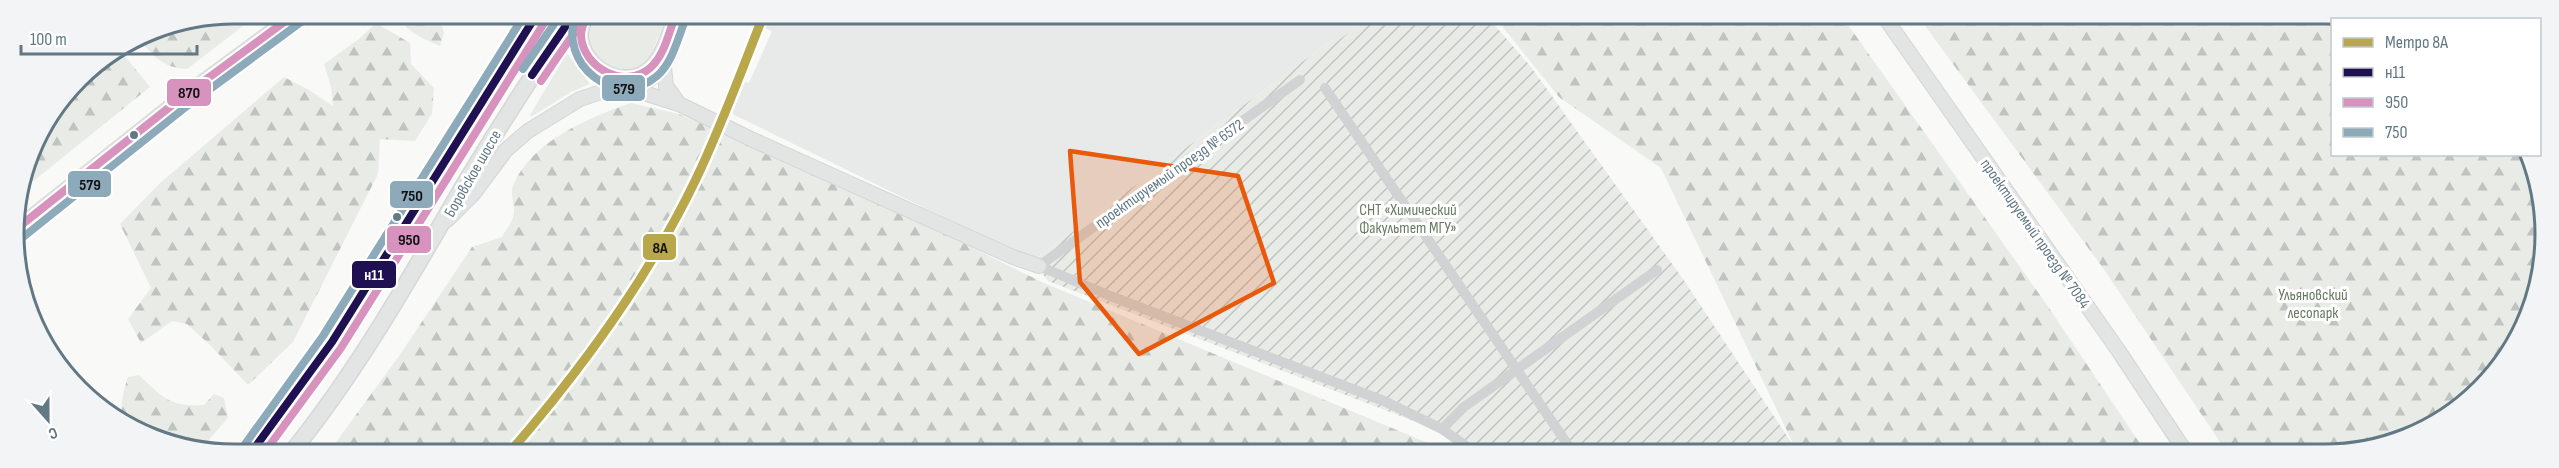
<svg xmlns="http://www.w3.org/2000/svg" width="2559" height="468" viewBox="0 0 2559 468" font-family="'Sofia Sans Condensed',sans-serif">
<defs>
<pattern id="forest-firs" width="22" height="20" patternUnits="userSpaceOnUse" patternTransform="scale(1.5)"><rect width="22" height="20" fill="#e9ece6"/><path d="M5 1l3.5 6h-7zM16 11l3.5 6h-7z" fill="#c0c4c0"/></pattern>
<pattern id="garden-furrows" width="10" height="10" patternUnits="userSpaceOnUse" patternTransform="scale(1.5)"><rect width="10" height="10" fill="#e9ece6"/><path d="M-1 1l2-2M0 10L10 0M9 11l2-2" fill="none" stroke="#c0c4c0"/></pattern>
</defs>
<rect width="100%" height="100%" fill="#f9f9f8"/>
<polygon fill="#e8eaea" points="738,14 1373,14 1335,43 1332,40 1033,261 722,109 736,79 749,83 772,31 737,17"/>
<g fill="#e9ece6">
<polygon points="593,14 668,14 650,57 641,66 621,72 603,66 586,42 588,25"/>
<polygon points="567,53 590,84 571,92 531,117 530,115"/>
</g>
<g fill="url(#forest-firs)">
<path d="M234,14H259L187,69C163,68 153,56 138,38L150,30Z"/>
<path d="M400,14H442L439,16L444,33L440,46C425,40 403,30 398,15Z"/>
<polygon points="1493,15 1841,15 2047,305 2147,454 1798,454 1661,168 1559,97"/>
<polygon points="1917,15 2353,15 2366,19 2332,20 2332,154 2527,155 2538,177 2544,262 2523,332 2481,390 2422,432 2340,454 2228,454 2103,268"/>
<polygon points="376,23 410,43 411,64 434,88 432,114 415,141 380,139 378,174 293,342 248,385 211,346 187,324 172,321 141,343 128,319 151,288 120,224 159,184 284,77 309,90 333,106 331,87 324,64 359,39"/>
<polygon points="120,50 150,87 20,192 30,149 78,78"/>
<path d="M631,103L679,114L858,191L1044,283L1452,453H328L399,356L472,247L502,237C505,231 511,224 513,217C517,208 509,195 513,186C530,142 590,117 631,103Z"/>
<path d="M139,375C163,398 170,407 204,405L214,394L224,398L228,418L199,451L125,426C118,411 123,392 128,377Z"/>
</g>
<polygon fill="url(#garden-furrows)" points="1373,14 1486,15 1531,67 1683,279 1799,454 1479,453 1471,443 1048,281 1033,261 1332,40 1335,43"/>
<g fill="none" stroke-linecap="round" stroke-linejoin="round">
<g stroke="#d4d6d6" stroke-width="16">
<g id="secondary">
<path d="M587,14C584,21 581,29 581,36C583,68 625,91 650,68C664,55 669,31 676,14"/>
<polyline points="1883,15 2118,350 2187,454"/>
<polyline points="664,67 666,86 679,104"/>
<path d="M630,88C652,82 662,72 671,51"/>
<polyline points="447,220 474,193 506,150 528,131 580,99 610,89 628,88 679,104 751,139 1013,257 1039,266"/>
<polyline points="15,230 181,98 295,14"/>
</g>
</g>
<g stroke="#d6d7d8" stroke-width="18">
<g id="primary">
<polyline points="251,453 332,342 537,14"/>
<path d="M291,453C360,368 413,272 468,178C502,122 537,68 574,14"/>
</g>
</g>
<g stroke="#d1d2d3" stroke-width="10">
<polyline points="1300,80 1039,266 1113,297 1384,401 1442,429 1476,453"/>
<polyline points="1325,88 1574,454"/>
<polyline points="1442,429 1464,407 1657,270"/>
</g>
<use href="#secondary" stroke="#e3e4e4" stroke-width="14"/>
<use href="#primary" stroke="#e3e4e4" stroke-width="15"/>
<g stroke="#fff" stroke-width="12">
<g id="bus-1">
<polyline points="532,75 574,14"/>
<polyline points="251,453 332,342 537,14"/>
</g>
</g>
<g stroke="#fff" stroke-width="12">
<g id="bus-2">
<polyline points="541,81 583,20"/>
<polyline points="264,453 341,348 546,20"/>
</g>
</g>
<g stroke="#fff" stroke-width="12">
<g id="bus-3">
<polyline points="523,69 561,14"/>
<polyline points="243,447 323,336 525,14"/>
</g>
</g>
<g stroke="#fff" stroke-width="12">
<g id="bus-4">
<path d="M587,14C584,21 581,29 581,36C583,68 625,90 650,68C665,55 669,31 676,14"/>
<polyline points="15,230 181,98 295,14"/>
</g>
</g>
<g stroke="#fff" stroke-width="12">
<g id="bus-5">
<path d="M576,14C557,64 616,111 657,76C673,62 678,37 686,18"/>
<polyline points="22,238 187,106 301,22"/>
</g>
</g>
<use href="#bus-1" stroke="#1f1051" stroke-width="8"/>
<use href="#bus-2" stroke="#d892be" stroke-width="8"/>
<use href="#bus-3" stroke="#8daabb" stroke-width="8"/>
<use href="#bus-4" stroke="#d892be" stroke-width="8"/>
<use href="#bus-5" stroke="#8daabb" stroke-width="8"/>
<g stroke="#fff" stroke-width="14">
<path id="metro-1" d="M509,453C582,369 648,279 696,179C722,125 742,69 764,14"/>
</g>
<use href="#metro-1" stroke="#b8a74b" stroke-width="9"/>
</g>
<path fill="#e8590c" fill-opacity="0.2" stroke="#e8590c" stroke-width="4.5" stroke-linejoin="round" d="M1070,151L1238,176L1274,283L1139,354L1080,282Z"/>
<g fill="#627884" stroke="#fff" stroke-width="2">
<circle cx="134" cy="135" r="5"/>
<circle cx="397" cy="217" r="5"/>
</g>
<g text-anchor="middle" stroke-width="6" stroke-linejoin="round" paint-order="stroke">
<g font-size="16" fill="#627884" stroke="#fff">
<text transform="translate(472 173) rotate(-60)" y="6">Боровское шоссе</text>
<text transform="translate(1169 173) rotate(-35)" y="6">проектируемый проезд № 6572</text>
<text transform="translate(2036 233) rotate(55)" y="6">проектируемый проезд № 7084</text>
</g>
<g font-size="16" fill="#687b62" stroke="#fff">
<text x="1408" y="215">СНТ «Химический<tspan x="1408" dy="18">Факультет МГУ»</tspan></text>
<text x="2313" y="300">Ульяновский<tspan x="2313" dy="18">лесопарк</tspan></text>
</g>
</g>
<path d="M0 0H2559V468H0ZM234 24H2325A210 210 0 0 1 2535 234V234A210 210 0 0 1 2325 444H234A210 210 0 0 1 24 234V234A210 210 0 0 1 234 24Z" fill="#f2f4f5" fill-rule="evenodd"/>
<path fill="none" stroke="#627884" stroke-width="3" d="M234 24H2325A210 210 0 0 1 2535 234V234A210 210 0 0 1 2325 444H234A210 210 0 0 1 24 234V234A210 210 0 0 1 234 24Z"/>
<g stroke="#fff" stroke-width="2">
<rect x="601" y="74" width="45" height="28" rx="6" fill="#8daabb"/>
<rect x="166" y="78" width="46" height="29" rx="6" fill="#d892be"/>
<rect x="67" y="170" width="45" height="28" rx="6" fill="#8daabb"/>
<rect x="389" y="180" width="45" height="29" rx="6" fill="#8daabb"/>
<rect x="386" y="225" width="46" height="29" rx="6" fill="#d892be"/>
<rect x="642" y="233" width="35" height="28" rx="6" fill="#b8a74b"/>
<rect x="351" y="260" width="46" height="29" rx="6" fill="#1f1051"/>
</g>
<g font-size="16" text-anchor="middle" font-weight="bold" fill="#fff">
<text x="374" y="280">н11</text>
</g>
<g font-size="16" text-anchor="middle" font-weight="bold" fill="#111">
<text x="624" y="94">579</text>
<text x="189" y="98">870</text>
<text x="90" y="190">579</text>
<text x="412" y="201">750</text>
<text x="409" y="245">950</text>
<text x="660" y="253">8А</text>
</g>
<rect x="2331" y="18" width="210" height="138" fill="#ffffff" stroke="#c0c9ce" stroke-width="1.5"/>
<rect x="2343" y="38" width="30" height="9" fill="#b8a74b" stroke="#c0c9ce" stroke-width="1.5"/>
<text x="2385" y="48" font-size="18" fill="#627884">Метро 8А</text>
<rect x="2343" y="68" width="30" height="9" fill="#1f1051" stroke="#c0c9ce" stroke-width="1.5"/>
<text x="2385" y="78" font-size="18" fill="#627884">н11</text>
<rect x="2343" y="98" width="30" height="9" fill="#d892be" stroke="#c0c9ce" stroke-width="1.5"/>
<text x="2385" y="108" font-size="18" fill="#627884">950</text>
<rect x="2343" y="128" width="30" height="9" fill="#8daabb" stroke="#c0c9ce" stroke-width="1.5"/>
<text x="2385" y="138" font-size="18" fill="#627884">750</text>
<g transform="translate(48 420) rotate(159)" stroke="#ffffff" stroke-width="4.5" paint-order="stroke">
<path d="M0-4.5L10 22L0 15L-10 22Z" fill="#627884"/>
<text y="-9" font-size="16" font-weight="bold" text-anchor="middle" fill="#627884">С</text>
</g>
<path d="M21 45v9h176v-9" fill="none" stroke="#627884" stroke-width="3"/>
<text x="30" y="45" font-size="18" fill="#627884" stroke="#ffffff" stroke-width="4.5" paint-order="stroke">100 m</text>
</svg>
